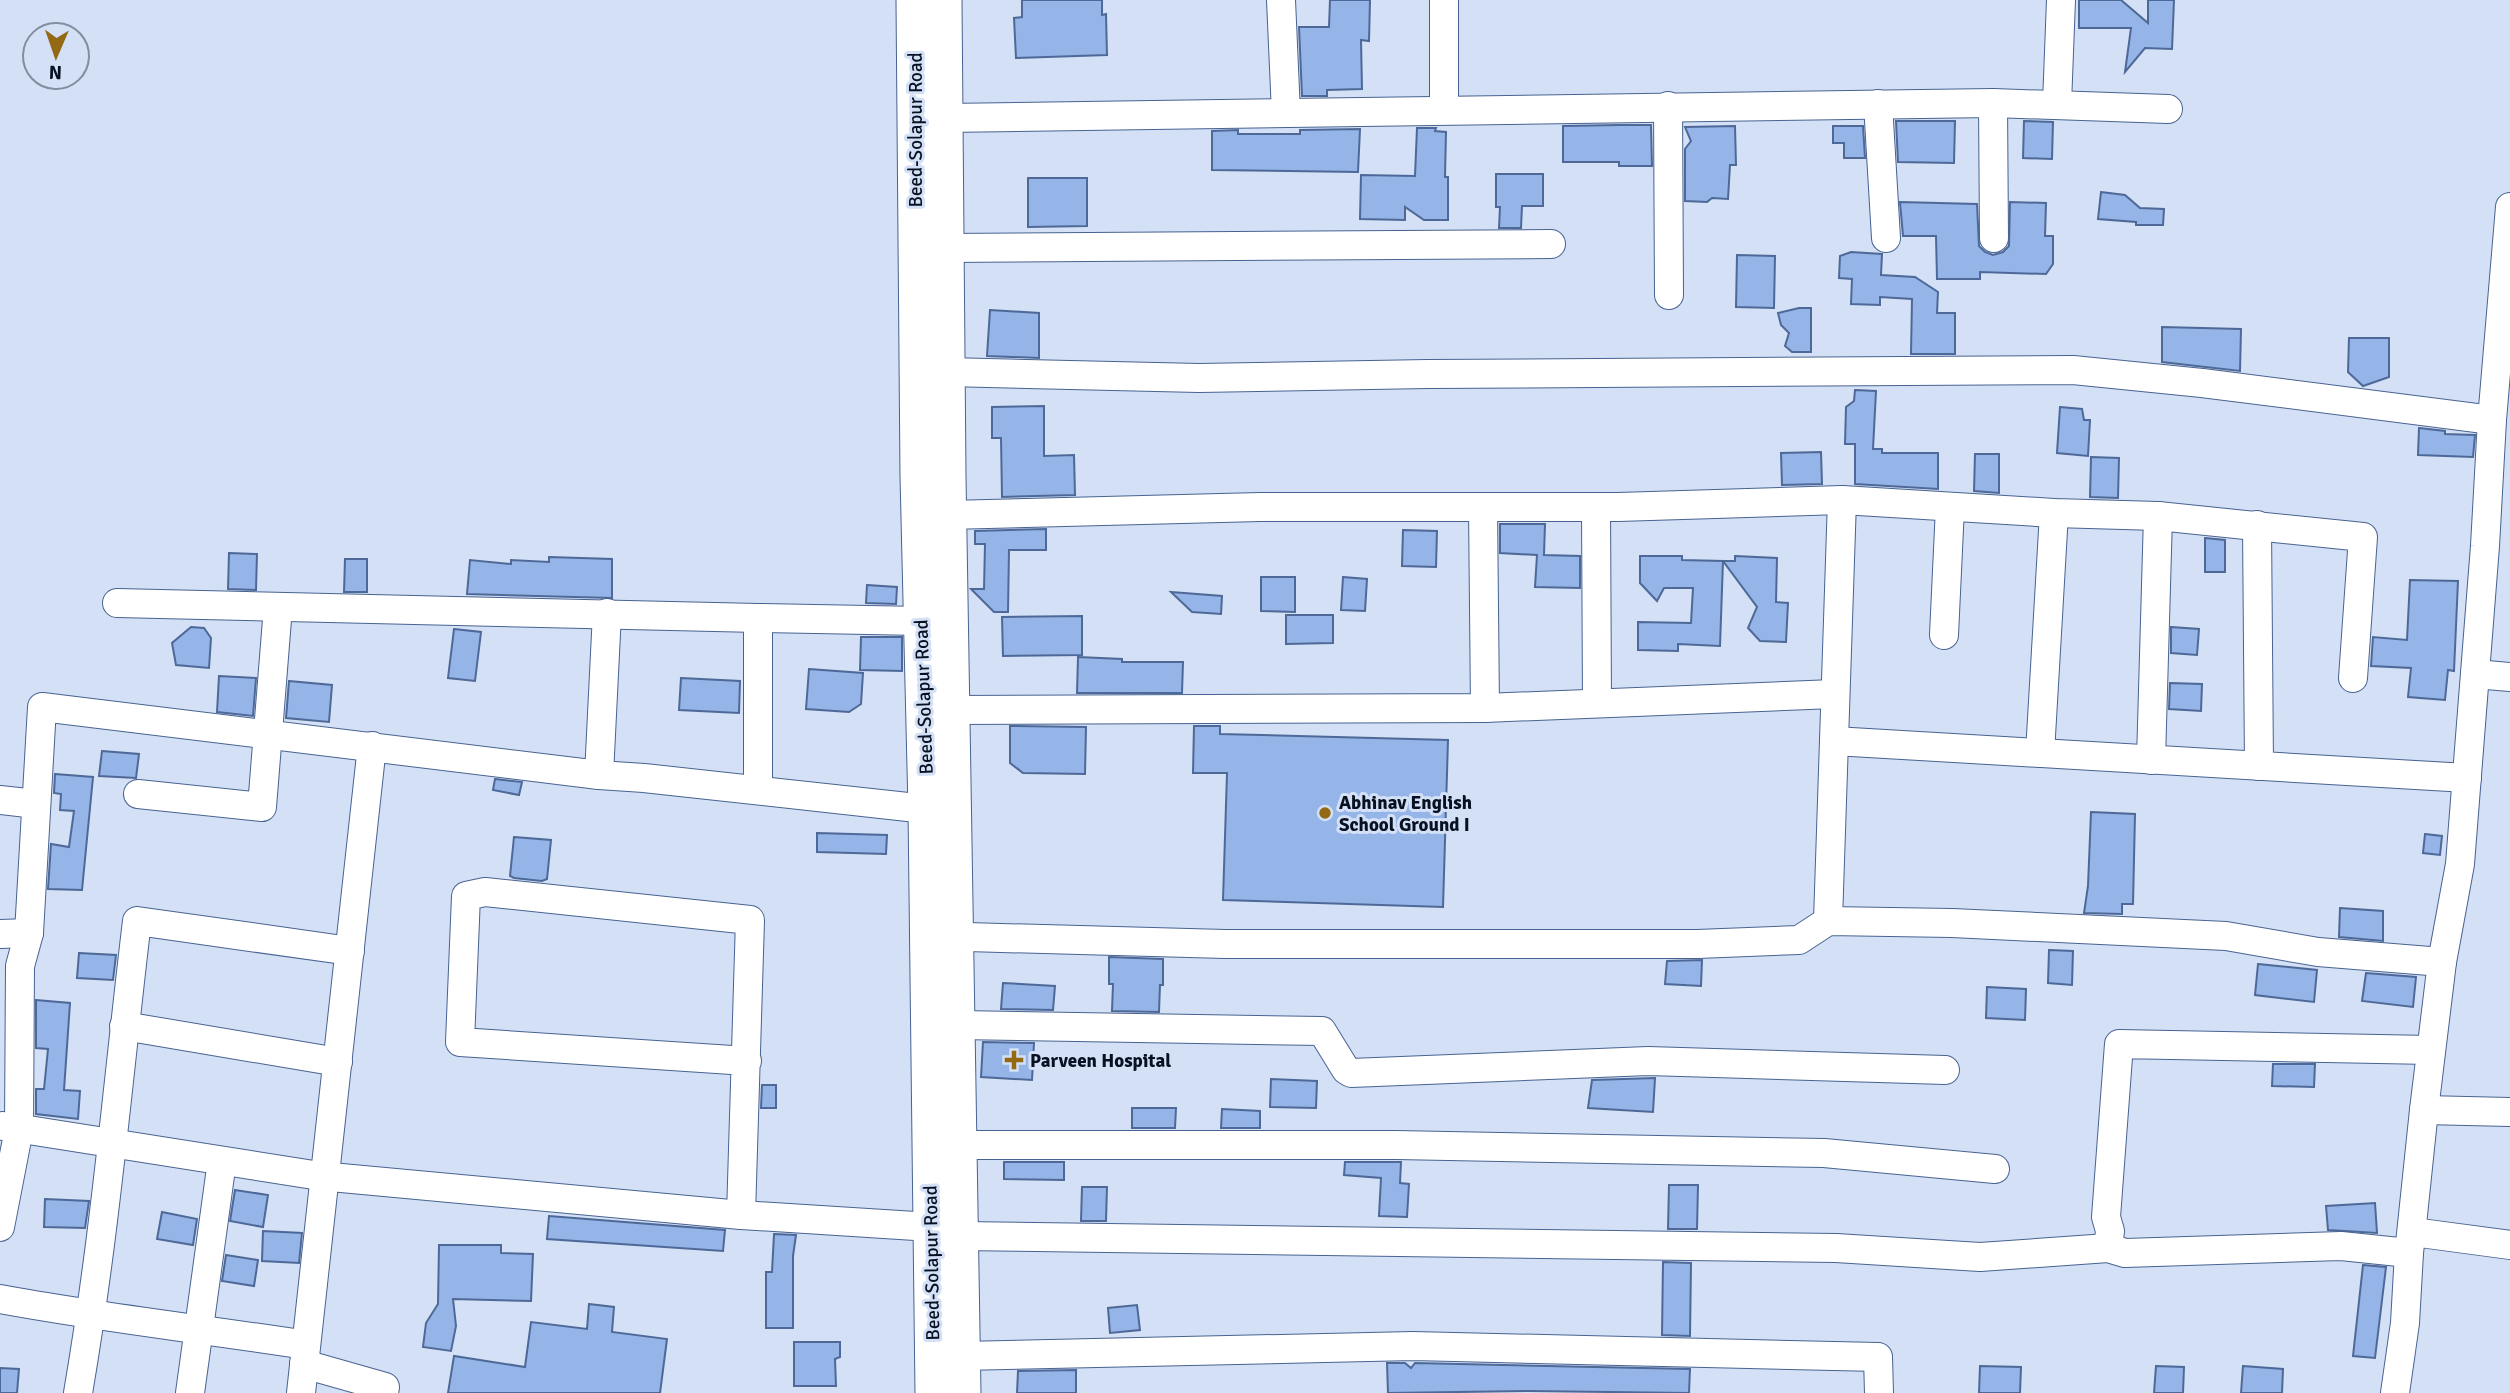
<svg xmlns="http://www.w3.org/2000/svg" width="2510" height="1393" viewBox="0 0 2510 1393" font-family="Signika,sans-serif">
<rect width="100%" height="100%" fill="#d3e0f5"/>
<g fill="#95b4e7" stroke="#4e6998" stroke-width="2">
<polygon points="1022,0 1102,0 1102,15 1106,14 1107,55 1016,58 1014,18 1022,17"/>
<polygon points="1330,0 1370,0 1369,41 1361,40 1362,89 1327,90 1327,96 1302,96 1299,27 1329,27"/>
<polygon points="2079,0 2121,0 2148,23 2148,0 2174,0 2172,49 2145,48 2125,72 2131,28 2079,28"/>
<polygon points="1896,121 1955,121 1954,163 1898,162"/>
<polygon points="2024,121 2053,122 2052,159 2023,158"/>
<polygon points="1619,125 1651,125 1652,166 1619,166 1619,162 1563,162 1563,126"/>
<polygon points="1735,126 1736,165 1730,165 1728,199 1712,198 1707,202 1685,201 1685,149 1691,141 1685,127"/>
<polygon points="1833,126 1863,126 1865,158 1844,158 1844,143 1833,143"/>
<polygon points="1417,128 1436,128 1435,131 1446,132 1445,177 1448,177 1448,220 1424,220 1405,207 1405,220 1360,219 1361,175 1415,176"/>
<polygon points="1360,129 1358,172 1212,170 1212,131 1238,130 1238,134 1300,134 1300,130"/>
<polygon points="1496,174 1543,174 1543,206 1522,206 1521,228 1499,228 1500,207 1496,207"/>
<polygon points="1028,178 1087,178 1087,226 1028,227"/>
<polygon points="2101,192 2125,195 2140,208 2164,209 2163,225 2136,225 2136,222 2098,219"/>
<polygon points="1900,202 1977,204 1979,246 1985,252 1993,255 2003,252 2009,246 2010,202 2046,203 2045,236 2053,236 2053,264 2046,274 1980,272 1980,279 1937,279 1936,236 1903,236"/>
<polygon points="1851,252 1882,254 1881,275 1915,277 1938,292 1937,313 1955,313 1955,354 1911,354 1912,299 1880,297 1880,305 1851,304 1852,279 1839,278 1840,256"/>
<polygon points="1737,255 1775,256 1774,308 1736,307"/>
<polygon points="1799,308 1811,308 1811,352 1792,352 1785,346 1789,333 1781,325 1778,313"/>
<polygon points="990,310 1039,313 1039,358 987,356"/>
<polygon points="2162,327 2241,329 2240,371 2162,362"/>
<polygon points="2349,338 2389,338 2389,377 2363,386 2348,372"/>
<polygon points="1855,390 1876,391 1873,449 1882,449 1882,453 1938,453 1938,489 1855,484 1855,444 1845,444 1846,407 1854,401"/>
<polygon points="1044,406 1044,456 1074,455 1075,495 1002,497 1001,438 992,438 992,407"/>
<polygon points="2060,407 2082,409 2084,420 2090,420 2088,456 2057,453"/>
<polygon points="2419,428 2445,431 2445,434 2475,435 2473,457 2418,455"/>
<polygon points="1821,452 1822,484 1782,485 1781,453"/>
<polygon points="1975,454 1999,454 1999,493 1974,491"/>
<polygon points="2091,457 2119,458 2118,498 2090,497"/>
<polygon points="1500,524 1545,524 1544,555 1580,556 1580,588 1535,587 1537,555 1500,553"/>
<polygon points="1046,529 1046,550 1009,550 1008,612 994,612 971,589 984,589 985,544 975,544 975,531"/>
<polygon points="1403,530 1437,531 1436,567 1402,566"/>
<polygon points="2205,538 2225,540 2225,572 2205,572"/>
<polygon points="229,553 257,554 256,590 228,589"/>
<polygon points="1640,556 1682,556 1682,560 1723,561 1720,646 1678,644 1678,651 1638,650 1638,622 1691,623 1693,588 1664,588 1657,601 1640,583"/>
<polygon points="1735,556 1777,558 1776,602 1788,603 1786,642 1760,641 1748,628 1757,607 1723,561 1735,561"/>
<polygon points="549,557 612,559 612,598 467,594 470,560 511,564 511,560 549,562"/>
<polygon points="345,559 367,559 367,592 344,592"/>
<polygon points="1261,577 1295,577 1295,612 1261,611"/>
<polygon points="1343,577 1367,579 1365,611 1341,610"/>
<polygon points="2410,580 2458,581 2454,671 2448,670 2445,700 2408,697 2411,668 2371,666 2373,637 2407,640"/>
<polygon points="867,585 897,587 896,604 866,603"/>
<polygon points="1171,592 1222,596 1221,614 1192,612"/>
<polygon points="1286,615 1333,615 1333,643 1286,644"/>
<polygon points="1082,616 1082,655 1003,656 1002,617"/>
<polygon points="191,627 204,628 211,638 209,668 176,665 172,643"/>
<polygon points="2171,627 2199,629 2197,655 2171,653"/>
<polygon points="454,629 481,632 475,681 448,678"/>
<polygon points="861,637 902,637 902,671 860,670"/>
<polygon points="1078,657 1122,659 1122,662 1183,662 1182,693 1077,693"/>
<polygon points="809,669 863,673 861,704 849,712 806,709"/>
<polygon points="219,676 256,678 253,716 217,712"/>
<polygon points="681,678 740,681 739,713 679,710"/>
<polygon points="289,681 332,685 329,722 286,718"/>
<polygon points="2170,683 2202,684 2201,711 2169,709"/>
<polygon points="1010,726 1086,727 1085,774 1023,773 1010,763"/>
<polygon points="1194,726 1220,726 1220,734 1448,740 1443,907 1223,900 1227,773 1193,773"/>
<polygon points="102,751 139,754 136,778 99,776"/>
<polygon points="55,774 93,777 82,890 48,889 51,844 69,847 74,811 60,810 61,794 54,793"/>
<polygon points="495,779 522,782 519,795 493,790"/>
<polygon points="2091,812 2135,814 2133,904 2122,904 2122,914 2084,913 2088,886"/>
<polygon points="817,833 887,835 886,854 817,852"/>
<polygon points="2425,834 2442,836 2440,855 2423,853"/>
<polygon points="514,837 551,840 547,879 542,881 514,878 510,876"/>
<polygon points="2340,908 2383,911 2383,941 2339,937"/>
<polygon points="2049,950 2073,951 2072,985 2048,983"/>
<polygon points="79,953 116,955 113,980 77,978"/>
<polygon points="1109,957 1163,959 1163,985 1160,985 1159,1012 1112,1011 1113,984 1109,984"/>
<polygon points="1702,960 1701,986 1665,984 1667,961"/>
<polygon points="2258,964 2317,970 2314,1002 2255,995"/>
<polygon points="2366,973 2416,977 2413,1007 2362,1001"/>
<polygon points="1003,983 1055,986 1053,1010 1001,1009"/>
<polygon points="1987,987 2026,989 2025,1020 1986,1018"/>
<polygon points="36,1000 70,1003 64,1090 80,1091 78,1119 36,1114 36,1089 44,1089 48,1049 36,1048"/>
<polygon points="983,1042 1034,1043 1032,1080 981,1077"/>
<polygon points="2273,1064 2315,1064 2314,1087 2272,1086"/>
<polygon points="1655,1078 1653,1112 1588,1108 1592,1080"/>
<polygon points="1271,1079 1317,1081 1316,1108 1270,1107"/>
<polygon points="762,1085 776,1085 776,1108 761,1108"/>
<polygon points="1132,1108 1176,1108 1175,1128 1132,1128"/>
<polygon points="1222,1109 1260,1111 1260,1128 1221,1128"/>
<polygon points="1004,1162 1064,1162 1064,1180 1004,1179"/>
<polygon points="1345,1162 1401,1162 1400,1183 1409,1184 1407,1217 1379,1216 1381,1178 1344,1175"/>
<polygon points="1669,1185 1698,1185 1697,1229 1668,1229"/>
<polygon points="1082,1187 1107,1187 1106,1221 1081,1221"/>
<polygon points="235,1190 268,1195 263,1227 230,1221"/>
<polygon points="45,1199 89,1201 85,1228 44,1227"/>
<polygon points="2375,1203 2377,1233 2328,1230 2326,1206"/>
<polygon points="162,1212 197,1219 193,1245 157,1239"/>
<polygon points="549,1216 725,1230 723,1251 547,1239"/>
<polygon points="263,1231 302,1233 299,1263 262,1261"/>
<polygon points="774,1234 796,1235 793,1256 793,1328 766,1328 766,1272 772,1272"/>
<polygon points="439,1245 501,1245 501,1253 533,1254 531,1301 453,1299 456,1326 451,1351 423,1347 426,1323 438,1304"/>
<polygon points="226,1255 258,1260 254,1286 222,1281"/>
<polygon points="1663,1262 1691,1263 1690,1336 1662,1335"/>
<polygon points="2363,1265 2386,1267 2375,1358 2353,1356"/>
<polygon points="589,1304 614,1307 612,1332 667,1339 660,1393 448,1393 454,1356 525,1367 531,1322 587,1329"/>
<polygon points="1137,1305 1140,1330 1110,1333 1108,1308"/>
<polygon points="794,1342 840,1342 840,1357 835,1359 836,1386 794,1386"/>
<polygon points="1387,1363 1405,1363 1411,1368 1415,1363 1690,1369 1689,1393 1529,1391 1388,1393"/>
<polygon points="1980,1366 2021,1367 2020,1393 1979,1393"/>
<polygon points="2156,1366 2184,1367 2183,1393 2154,1393"/>
<polygon points="2243,1366 2283,1369 2282,1393 2241,1393"/>
<polygon points="0,1368 19,1369 17,1393 0,1393"/>
<polygon points="1076,1370 1076,1393 1017,1393 1018,1371"/>
</g>
<g fill="none" stroke-linecap="round" stroke-linejoin="round">
<g stroke="#486391" stroke-width="30">
<g id="minor">
<polyline points="1281,0 1286,113"/>
<polyline points="1444,0 1444,110"/>
<polyline points="1993,103 1994,238"/>
<polyline points="1878,104 1886,238"/>
<polyline points="2057,104 2061,0"/>
<polyline points="1668,106 1669,295"/>
<polyline points="945,118 1993,103 2168,109"/>
<polyline points="946,248 1551,244"/>
<polyline points="947,372 1199,378 1428,374 2073,370 2202,383 2492,420"/>
<polyline points="1483,507 1485,708"/>
<polyline points="1596,507 1597,702"/>
<polyline points="948,515 1260,507 1618,507 1842,500 2054,513 2158,516 2363,537 2353,678"/>
<polyline points="2257,525 2259,766"/>
<polyline points="117,603 758,618 758,790"/>
<polyline points="758,618 921,621"/>
<polyline points="1944,635 1950,507"/>
<polyline points="2475,674 2510,677"/>
<polyline points="953,710 1485,708 1834,694"/>
<polyline points="1834,741 2467,778"/>
<polyline points="2040,753 2054,513"/>
<polyline points="2151,760 2158,516"/>
<polyline points="599,775 607,613"/>
<polyline points="138,794 262,807 278,607"/>
<polyline points="0,800 36,804"/>
<polyline points="1828,921 1842,500"/>
<polyline points="0,934 29,933"/>
<polyline points="956,939 967,937 1225,944 1697,944 1799,940 1828,921 1952,923 2226,936 2318,952 2442,962 2460,864 2485,546 2492,420 2510,207"/>
<polyline points="958,1025 1322,1031 1346,1070 1351,1073 1648,1061 1945,1070"/>
<polyline points="124,1026 338,1062"/>
<polyline points="2424,1110 2510,1112"/>
<polyline points="3,1126 320,1176 741,1215 931,1227"/>
<polyline points="960,1145 1396,1145 1824,1153 1995,1169"/>
<polyline points="741,1215 750,920 485,892 466,896 460,1042 747,1061"/>
<polyline points="0,1227 19,1129 20,966 29,933 42,707 599,775 644,778 926,809"/>
<polyline points="2413,1232 2510,1245"/>
<polyline points="961,1236 1836,1248 1980,1257 2108,1248 2125,1253 2341,1246 2409,1253"/>
<polyline points="2108,1248 2110,1231 2106,1217 2119,1044 2431,1050"/>
<path d="M0,1299C102,1318 204,1329 306,1345"/>
<polyline points="962,1356 1413,1346 1878,1357 1879,1393"/>
<polyline points="304,1364 385,1387 384,1393"/>
<path d="M78,1393C105,1236 118,1079 137,921L350,951"/>
<polyline points="190,1393 222,1161"/>
<polyline points="301,1393 372,746"/>
<polyline points="2395,1393 2405,1323 2409,1253 2424,1110 2442,962"/>
</g>
</g>
<g stroke="#486391" stroke-width="37">
<g id="major">
<polyline points="914,0 918,476 926,809 933,1393"/>
<polyline points="944,0 948,476 963,1393"/>
</g>
</g>
<use href="#minor" stroke="#fff" stroke-width="28"/>
<use href="#major" stroke="#fff" stroke-width="35"/>
</g>
<g fill="#936a13" stroke="#d3e0f5" stroke-width="2.5">
<circle cx="1325" cy="813" r="7"/>
<path d="M1010.5 1049.5h7v7h7v7h-7v7h-7v-7h-7v-7h7z"/>
</g>
<g text-anchor="middle" stroke-width="6" stroke-linejoin="round" paint-order="stroke">
<g font-size="19" fill="#071123" stroke="#d3e0f5">
<text transform="translate(915 130) rotate(-90)" y="7">Beed-Solapur Road</text>
<text transform="translate(923 697) rotate(-92)" y="7">Beed-Solapur Road</text>
<text transform="translate(931 1263) rotate(-91)" y="7">Beed-Solapur Road</text>
</g>
<g font-size="19" font-weight="bold" fill="#071123" stroke="#d3e0f5" text-anchor="start">
<text x="1339" y="809">Abhinav English<tspan x="1339" dy="22">School Ground I</tspan></text>
<text x="1030" y="1067">Parveen Hospital</text>
</g>
</g>
<g transform="translate(56 56) rotate(182)"><circle r="33" fill="#d3e0f5" stroke="#818da1" stroke-width="2"/>
<path d="M0-5L12 26L0 18L-12 26Z" fill="#936a13"/>
<text y="-10" font-size="19" font-weight="bold" text-anchor="middle" fill="#071123">N</text>
</g>
</svg>
